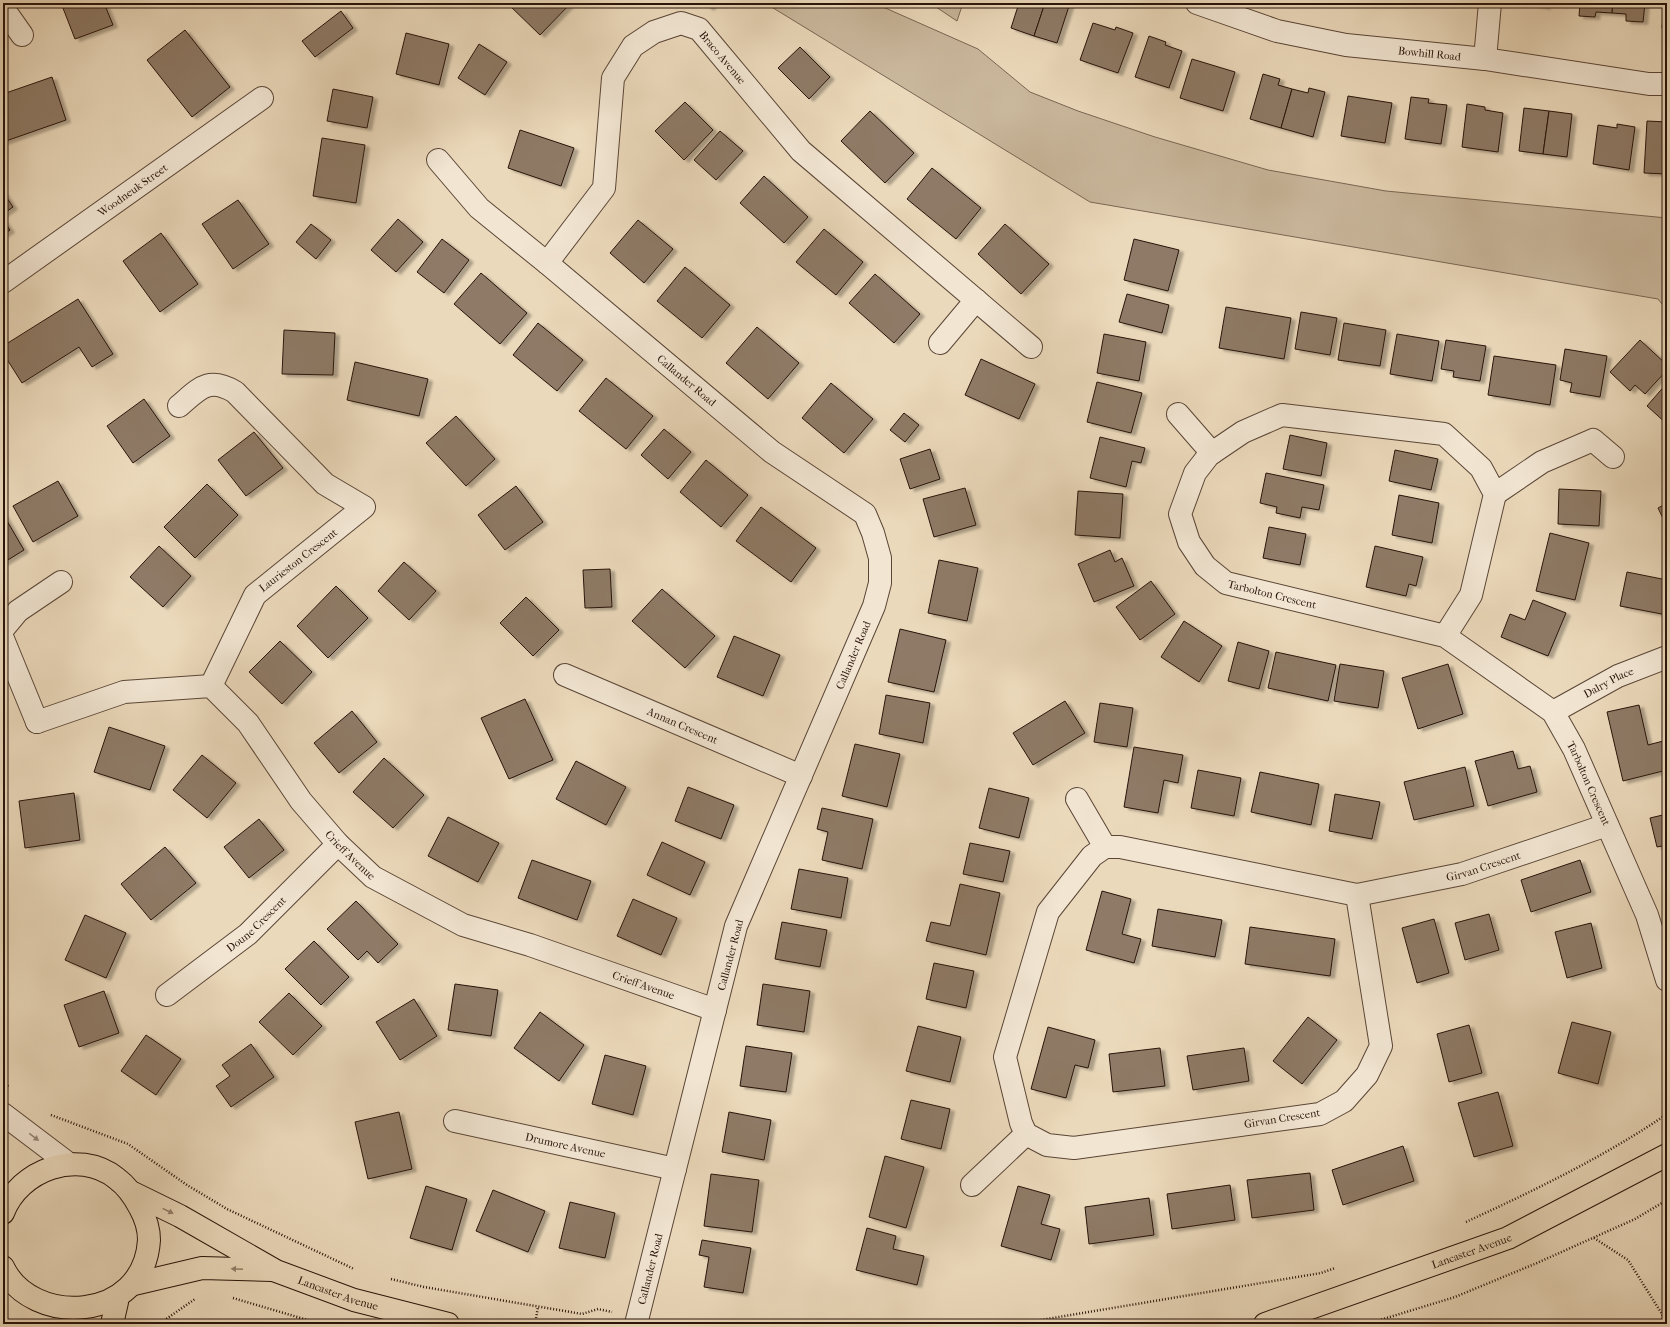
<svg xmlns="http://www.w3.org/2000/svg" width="1670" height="1327" viewBox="0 0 1670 1327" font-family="'IM FELL French Canon',serif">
<defs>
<filter id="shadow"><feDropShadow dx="4.5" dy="2.5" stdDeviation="1" flood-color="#0004"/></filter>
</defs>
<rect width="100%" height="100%" fill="#ebd9bb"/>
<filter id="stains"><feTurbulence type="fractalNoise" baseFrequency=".005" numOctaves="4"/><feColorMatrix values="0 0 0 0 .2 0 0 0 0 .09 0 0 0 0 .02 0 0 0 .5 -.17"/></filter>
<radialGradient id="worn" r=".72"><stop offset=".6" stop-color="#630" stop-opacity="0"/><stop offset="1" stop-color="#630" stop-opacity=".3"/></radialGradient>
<g fill="#cab89d" stroke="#7a6654">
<polygon points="765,3 874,3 978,49 1030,92 1078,111 1155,137 1268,170 1386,191 1667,218 1667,310 1658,299 1090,202"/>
<polygon points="930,3 963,3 957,21"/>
</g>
<g fill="#8e7a66" stroke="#29140a" filter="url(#shadow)">
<polygon points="61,3 104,3 113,25 75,39"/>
<polygon points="507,3 571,3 540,35"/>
<polygon points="704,3 714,3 709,8"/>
<polygon points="1019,3 1045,3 1034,36 1011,28"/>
<polygon points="1045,3 1070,3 1057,43 1034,36"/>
<polygon points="1528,3 1565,3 1565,5 1546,3 1546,7"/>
<polygon points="1580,3 1613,3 1612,13 1596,12 1595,17 1579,16"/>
<polygon points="1613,3 1645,3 1643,22 1626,21 1626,14 1612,13"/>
<polygon points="1664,3 1667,3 1667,28 1662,28"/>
<polygon points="341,11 353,28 315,57 302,41"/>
<polygon points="1093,23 1115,30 1116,27 1133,33 1118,73 1080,60"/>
<polygon points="185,30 230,87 192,117 147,60"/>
<polygon points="406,33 449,44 439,85 396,74"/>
<polygon points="1149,36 1166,42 1165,45 1182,51 1169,88 1135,77"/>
<polygon points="479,44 507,62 485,95 458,78"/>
<polygon points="800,47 830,77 809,99 778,68"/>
<polygon points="1192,59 1235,72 1223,111 1180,98"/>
<polygon points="1263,74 1280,79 1278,85 1292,89 1281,128 1250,119"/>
<polygon points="52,77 66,120 3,142 3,94"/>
<polygon points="1309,88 1325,92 1313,137 1281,128 1292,89 1308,93"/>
<polygon points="333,89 373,97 367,128 327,121"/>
<polygon points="1348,96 1392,103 1385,143 1341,136"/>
<polygon points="1411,97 1429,99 1428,103 1447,105 1441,144 1405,139"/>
<polygon points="685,102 713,130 684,160 655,131"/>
<polygon points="1467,104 1485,107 1485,110 1503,113 1498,152 1462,147"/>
<polygon points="1524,108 1549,111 1543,154 1519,151"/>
<polygon points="870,111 914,153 885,183 841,141"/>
<polygon points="1549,111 1572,114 1567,157 1543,154"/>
<polygon points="1647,121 1667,122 1667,174 1644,173"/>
<polygon points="1617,124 1635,127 1629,170 1593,164 1598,125 1617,128"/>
<polygon points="520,130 574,148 561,186 508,168"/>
<polygon points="720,131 743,151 716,180 694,160"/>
<polygon points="322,138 365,145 356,203 313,196"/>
<polygon points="932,168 981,208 956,239 907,199"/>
<polygon points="764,176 808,217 784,243 740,203"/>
<polygon points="3,192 13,207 3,214"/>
<polygon points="238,200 269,244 233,269 202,224"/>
<polygon points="398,219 423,242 396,272 371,250"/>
<polygon points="3,220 10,230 3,235"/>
<polygon points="638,220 673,249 644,283 610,253"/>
<polygon points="311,224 331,240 316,259 296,242"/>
<polygon points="1005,224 1049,264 1021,294 978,254"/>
<polygon points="824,229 863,262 836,295 796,262"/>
<polygon points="161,233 198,284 160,312 123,261"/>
<polygon points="442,239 469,260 444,293 417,272"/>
<polygon points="1134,239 1179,250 1168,291 1124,280"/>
<polygon points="685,267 730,305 702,338 657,301"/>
<polygon points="481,273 527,313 500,344 454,304"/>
<polygon points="875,274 920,314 894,343 849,303"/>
<polygon points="1127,294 1169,305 1162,333 1119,322"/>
<polygon points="78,299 113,354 92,367 79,347 22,383 3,353 3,346"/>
<polygon points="1226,307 1291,318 1284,359 1219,348"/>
<polygon points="1301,312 1337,318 1330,355 1295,349"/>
<polygon points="538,323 583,360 557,391 513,355"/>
<polygon points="1344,323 1386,330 1380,366 1338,360"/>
<polygon points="757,327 799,363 768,399 726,363"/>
<polygon points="284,330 335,333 333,375 282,374"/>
<polygon points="1104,334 1146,342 1139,381 1097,373"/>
<polygon points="1397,334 1439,341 1432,381 1390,374"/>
<polygon points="1446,340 1486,346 1480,381 1453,377 1454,371 1441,369"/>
<polygon points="1640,340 1667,365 1667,370 1645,394 1635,385 1630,391 1610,372"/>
<polygon points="1565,349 1607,356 1600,397 1570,392 1572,383 1560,380"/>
<polygon points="1494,356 1556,365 1550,405 1488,395"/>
<polygon points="981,359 1035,384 1019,419 965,395"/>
<polygon points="355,362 428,379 419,416 347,400"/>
<polygon points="606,378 653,416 626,449 579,411"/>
<polygon points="1097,382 1142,393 1131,433 1087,422"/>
<polygon points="831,383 873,419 844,453 802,418"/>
<polygon points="1667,383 1667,424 1647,406"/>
<polygon points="144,399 170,436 133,463 107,426"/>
<polygon points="904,413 919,425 905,442 890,430"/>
<polygon points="456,416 495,459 466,486 426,443"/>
<polygon points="664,429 691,452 668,479 641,455"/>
<polygon points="254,432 283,468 246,496 218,460"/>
<polygon points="1290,435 1327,443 1321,476 1283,469"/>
<polygon points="1100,437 1145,448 1141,463 1132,461 1126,487 1090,478"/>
<polygon points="930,449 940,479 910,489 900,459"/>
<polygon points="1395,450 1438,459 1431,490 1389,481"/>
<polygon points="706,460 748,495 721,527 680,492"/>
<polygon points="1266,473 1324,485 1319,510 1302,507 1300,518 1276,513 1277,507 1260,503"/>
<polygon points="58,481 78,516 33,542 13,506"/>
<polygon points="207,484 238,515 195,558 164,527"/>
<polygon points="516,486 543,522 505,550 478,515"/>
<polygon points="965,488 976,525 934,537 923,499"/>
<polygon points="1559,489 1601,491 1599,526 1558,524"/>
<polygon points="1078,491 1123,494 1120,538 1075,535"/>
<polygon points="1399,495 1439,503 1432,543 1392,535"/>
<polygon points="1667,503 1667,527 1658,508"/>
<polygon points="761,507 816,548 791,582 736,541"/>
<polygon points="3,514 24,550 3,563"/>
<polygon points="1269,527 1306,534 1300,565 1263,558"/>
<polygon points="1550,533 1589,543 1575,600 1536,591"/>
<polygon points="159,546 191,576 163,607 130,577"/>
<polygon points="1375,546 1423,557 1416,586 1409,584 1406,596 1366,587"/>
<polygon points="1110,550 1115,562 1122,558 1134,586 1094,602 1078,564"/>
<polygon points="939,560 978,568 967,621 928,613"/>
<polygon points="404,562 436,591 409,620 378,591"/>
<polygon points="610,569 612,607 585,608 583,570"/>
<polygon points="1627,572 1667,580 1667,615 1620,606"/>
<polygon points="1151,581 1175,614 1140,640 1116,607"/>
<polygon points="336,586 368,618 328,658 297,626"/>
<polygon points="662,589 715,636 685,668 632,621"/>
<polygon points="526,597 559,630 533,656 500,623"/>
<polygon points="1533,600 1566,613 1548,656 1501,637 1510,614 1525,620"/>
<polygon points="1184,621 1222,646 1199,682 1161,657"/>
<polygon points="900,629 946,640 934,692 888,682"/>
<polygon points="734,636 780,655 763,696 717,677"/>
<polygon points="280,641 312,672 282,704 249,672"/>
<polygon points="1238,642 1269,651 1259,689 1228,681"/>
<polygon points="1276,652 1336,665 1328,701 1268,688"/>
<polygon points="1340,664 1384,671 1378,708 1334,701"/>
<polygon points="1448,664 1463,714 1418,729 1402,678"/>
<polygon points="886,695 930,703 923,743 879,734"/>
<polygon points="525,699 553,760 509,779 481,718"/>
<polygon points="1065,701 1085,733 1033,765 1013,733"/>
<polygon points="1100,703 1133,708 1127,747 1094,742"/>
<polygon points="1639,705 1648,745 1667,740 1667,770 1623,781 1607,712"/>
<polygon points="352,711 377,742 339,773 314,743"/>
<polygon points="109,727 165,746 150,790 94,772"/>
<polygon points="855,744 900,754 887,807 842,796"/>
<polygon points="1134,747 1183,755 1178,783 1164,780 1158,813 1124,807"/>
<polygon points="1513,751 1518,769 1530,766 1537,792 1488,806 1475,761"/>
<polygon points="202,755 236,783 207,818 173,790"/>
<polygon points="384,758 424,795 393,828 353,792"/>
<polygon points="576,761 626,787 606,825 556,799"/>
<polygon points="1465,767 1474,806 1414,820 1404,782"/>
<polygon points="1198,770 1241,778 1234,816 1191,808"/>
<polygon points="1260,772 1319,784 1311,825 1251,812"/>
<polygon points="688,787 734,805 721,839 675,821"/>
<polygon points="989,788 1029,798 1019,838 979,828"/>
<polygon points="74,793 80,840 25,848 19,801"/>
<polygon points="1335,794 1380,802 1372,839 1329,831"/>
<polygon points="822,808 873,819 862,869 822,860 828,832 817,829"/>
<polygon points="1667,814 1667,845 1657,847 1650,818"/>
<polygon points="448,817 499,843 478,882 428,856"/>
<polygon points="259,819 284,850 249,878 224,847"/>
<polygon points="662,842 705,862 690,895 647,875"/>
<polygon points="970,843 1010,851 1003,882 963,874"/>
<polygon points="165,847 196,883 151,920 121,884"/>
<polygon points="532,860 591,881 577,920 518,898"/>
<polygon points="1580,860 1591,892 1531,912 1521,880"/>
<polygon points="799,869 848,878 841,918 791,909"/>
<polygon points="960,884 1000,893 986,955 926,941 931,922 950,926"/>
<polygon points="1102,891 1131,899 1122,934 1141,939 1134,963 1086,950"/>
<polygon points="633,899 677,918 661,955 617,936"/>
<polygon points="356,901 398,944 378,963 367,951 358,960 327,929"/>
<polygon points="1158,909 1222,920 1215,957 1152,946"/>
<polygon points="1489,914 1499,950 1465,960 1455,923"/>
<polygon points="85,915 126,933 106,978 65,960"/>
<polygon points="1434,919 1449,973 1417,983 1402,928"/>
<polygon points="782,922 827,930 820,967 775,959"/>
<polygon points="1591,923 1602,968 1567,978 1555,932"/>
<polygon points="1250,927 1335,939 1330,976 1245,964"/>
<polygon points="314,941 349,977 321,1005 285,969"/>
<polygon points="934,963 974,971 966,1008 926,999"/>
<polygon points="455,984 498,990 491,1036 448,1030"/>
<polygon points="763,984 810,991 804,1032 757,1025"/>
<polygon points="104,991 119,1033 79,1047 64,1005"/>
<polygon points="289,993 322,1026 293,1055 259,1022"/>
<polygon points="414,999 437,1036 400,1060 376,1022"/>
<polygon points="540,1012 584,1045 559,1081 514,1048"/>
<polygon points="1308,1017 1337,1040 1302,1084 1273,1061"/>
<polygon points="1572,1022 1611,1032 1598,1084 1558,1073"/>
<polygon points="1469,1025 1482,1073 1449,1082 1437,1034"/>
<polygon points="918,1026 961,1037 950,1082 906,1071"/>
<polygon points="1048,1027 1095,1040 1088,1068 1075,1065 1066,1098 1031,1089"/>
<polygon points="146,1035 181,1059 156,1095 121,1071"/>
<polygon points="251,1044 274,1077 231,1107 216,1086 230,1076 222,1065"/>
<polygon points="746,1046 792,1053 786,1092 740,1086"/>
<polygon points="1160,1048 1165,1086 1113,1092 1109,1054"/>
<polygon points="1244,1048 1249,1081 1193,1090 1187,1056"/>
<polygon points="605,1055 646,1066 633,1115 592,1104"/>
<polygon points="1498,1092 1513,1146 1474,1157 1458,1103"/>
<polygon points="911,1100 950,1109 941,1149 901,1139"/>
<polygon points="399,1112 412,1169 368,1179 355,1122"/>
<polygon points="729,1112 771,1120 764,1160 722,1152"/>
<polygon points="1403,1146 1414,1181 1343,1205 1332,1170"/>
<polygon points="885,1156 924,1167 906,1228 869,1217"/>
<polygon points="1310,1173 1314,1210 1252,1218 1247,1180"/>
<polygon points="711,1174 759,1180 752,1232 704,1226"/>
<polygon points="1230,1185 1235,1220 1172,1229 1167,1194"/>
<polygon points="426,1186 467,1199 452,1250 410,1238"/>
<polygon points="1018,1186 1050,1195 1041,1224 1060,1229 1051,1260 1001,1246"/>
<polygon points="493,1190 545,1211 528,1252 476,1231"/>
<polygon points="1149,1198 1154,1235 1089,1244 1085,1207"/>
<polygon points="570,1202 615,1213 605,1258 559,1248"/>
<polygon points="867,1228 896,1236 893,1249 924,1256 917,1285 856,1270"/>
<polygon points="702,1240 751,1248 743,1293 704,1287 709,1257 699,1255"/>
</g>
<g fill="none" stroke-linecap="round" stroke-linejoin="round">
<g stroke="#5a4536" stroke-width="24">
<g id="minor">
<path id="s1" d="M1197,3L1277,31L1346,45L1485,59L1649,84H1667"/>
<polyline points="3,8 22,35"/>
<polyline points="1485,59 1490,3"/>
<path id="s2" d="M438,160L479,208L547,263L772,452L865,514L873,533L880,558V583L874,606L736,926L636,1324"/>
<path id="s3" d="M547,263L604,188L613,78L633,46L654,32L681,23L699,29L801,151L1031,347"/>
<path id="s4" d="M3,282L262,98"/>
<polyline points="940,343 976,300"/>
<path d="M179,406C199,389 208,376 235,392L325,484L364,507L255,595L211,686"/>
<polyline points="1178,414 1212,453"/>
<polyline points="1495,494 1542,462 1593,440 1613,457"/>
<polyline points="3,629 18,611 61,582"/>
<path id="s5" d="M1445,636L1471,595L1495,494L1481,468L1444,434L1282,415L1243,432L1209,455L1195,473L1180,514L1189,542L1205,566L1226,583L1445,636L1553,712L1574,749L1647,915L1667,980"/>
<polyline points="3,639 37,722"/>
<path id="s6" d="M565,675L801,776"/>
<path id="s7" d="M1553,712L1618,676L1667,657"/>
<path id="s8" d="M37,722L124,692L211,686L248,723L301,801L338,844L373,877L463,925L530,945L715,1010"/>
<polyline points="1077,799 1105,847"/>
<path id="s9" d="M1357,895L1381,1046L1367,1075L1344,1101L1320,1114L1074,1148L1047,1145L1026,1134L1021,1123L1005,1057L1048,912L1092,856L1105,847H1120L1357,895L1462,874L1607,825"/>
<path id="s10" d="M167,995L248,934L338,844"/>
<polyline points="3,1114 69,1164"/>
<path id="s11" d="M455,1121L675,1169"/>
<polyline points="972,1185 1026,1134"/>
</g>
</g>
<g stroke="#29140a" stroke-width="24">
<g id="major">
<path id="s12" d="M133,1193L180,1216L276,1271L354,1300L448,1324"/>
<path d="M3,1213C19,1170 78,1148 116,1178C127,1186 134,1196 140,1208C145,1217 149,1230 149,1240C144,1323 31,1327 3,1267"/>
<polyline points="134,1284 202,1268 272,1270"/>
<polyline points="112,1324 117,1302"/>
<path id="s13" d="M1265,1324L1508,1238L1667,1155"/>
</g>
</g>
<g stroke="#29140a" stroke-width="2.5" stroke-dasharray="1 2" stroke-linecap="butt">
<polyline points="3,1082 9,1087"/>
<polyline points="51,1115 128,1144 187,1185 227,1209 354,1269"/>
<path d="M1466,1222C1535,1190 1604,1157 1667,1114"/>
<polyline points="1594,1238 1628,1260 1662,1314 1664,1324"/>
<polyline points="391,1279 424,1287 582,1314 598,1309 612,1312"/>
<polyline points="233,1298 321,1324"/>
<polyline points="664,1321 692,1324"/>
<polyline points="159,1324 195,1299"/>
<polyline points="535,1324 538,1307"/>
<polyline points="1017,1324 1321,1273 1335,1268"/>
<polyline points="1367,1324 1455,1297 1537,1263 1635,1219 1667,1200"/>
</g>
<use href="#minor" stroke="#f2e6d3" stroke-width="22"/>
<use href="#major" stroke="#ebd9bb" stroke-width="22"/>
</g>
<defs><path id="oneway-solid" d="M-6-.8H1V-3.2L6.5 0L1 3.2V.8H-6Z"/></defs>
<use fill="#988879" href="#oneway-solid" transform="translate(34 1137) rotate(37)"/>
<g fill="#94806b">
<use href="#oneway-solid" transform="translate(168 1211) rotate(26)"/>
<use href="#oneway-solid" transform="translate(237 1269) rotate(-178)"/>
</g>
<g text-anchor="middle" stroke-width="3.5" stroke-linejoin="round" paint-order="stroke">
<g font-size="11" fill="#29140a" stroke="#f2e6d3">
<text dy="4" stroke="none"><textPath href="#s1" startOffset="239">Bowhill Road</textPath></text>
<text dy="4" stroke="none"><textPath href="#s3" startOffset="352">Braco Avenue</textPath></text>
<text dy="4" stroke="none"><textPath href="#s4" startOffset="159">Woodneuk Street</textPath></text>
<text dy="4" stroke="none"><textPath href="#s2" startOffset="333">Callander Road</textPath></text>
<text transform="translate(298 560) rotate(-38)" y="4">Laurieston Crescent</text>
<text dy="4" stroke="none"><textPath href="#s5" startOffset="678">Tarbolton Crescent</textPath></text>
<text transform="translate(853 655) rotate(-67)" y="4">Callander Road</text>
<text dy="4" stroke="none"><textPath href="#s7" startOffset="63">Dalry Place</textPath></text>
<text dy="4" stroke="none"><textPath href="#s6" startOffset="128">Annan Crescent</textPath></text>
<text dy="4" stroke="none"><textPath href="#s5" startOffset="1068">Tarbolton Crescent</textPath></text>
<text dy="4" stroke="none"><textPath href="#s8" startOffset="399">Crieff Avenue</textPath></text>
<text dy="4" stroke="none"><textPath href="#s9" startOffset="1251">Girvan Crescent</textPath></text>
<text dy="4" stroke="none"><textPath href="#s10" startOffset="114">Doune Crescent</textPath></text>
<text transform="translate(730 955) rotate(-75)" y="4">Callander Road</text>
<text dy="4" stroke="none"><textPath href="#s8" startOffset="723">Crieff Avenue</textPath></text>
<text transform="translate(1282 1118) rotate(-9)" y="4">Girvan Crescent</text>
<text dy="4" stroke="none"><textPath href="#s11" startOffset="113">Drumore Avenue</textPath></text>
<text dy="4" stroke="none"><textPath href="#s13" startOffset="219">Lancaster Avenue</textPath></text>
<text transform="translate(650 1269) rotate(-76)" y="4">Callander Road</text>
<text dy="4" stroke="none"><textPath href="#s12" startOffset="229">Lancaster Avenue</textPath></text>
</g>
</g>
<rect width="1670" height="1327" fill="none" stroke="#ebd9bb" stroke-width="16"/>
<rect x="4" y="4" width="1662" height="1319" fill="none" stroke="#29140a" stroke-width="2"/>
<rect x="8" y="8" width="1654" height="1311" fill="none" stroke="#29140a"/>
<rect width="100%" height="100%" filter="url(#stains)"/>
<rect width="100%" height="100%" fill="url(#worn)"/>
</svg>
